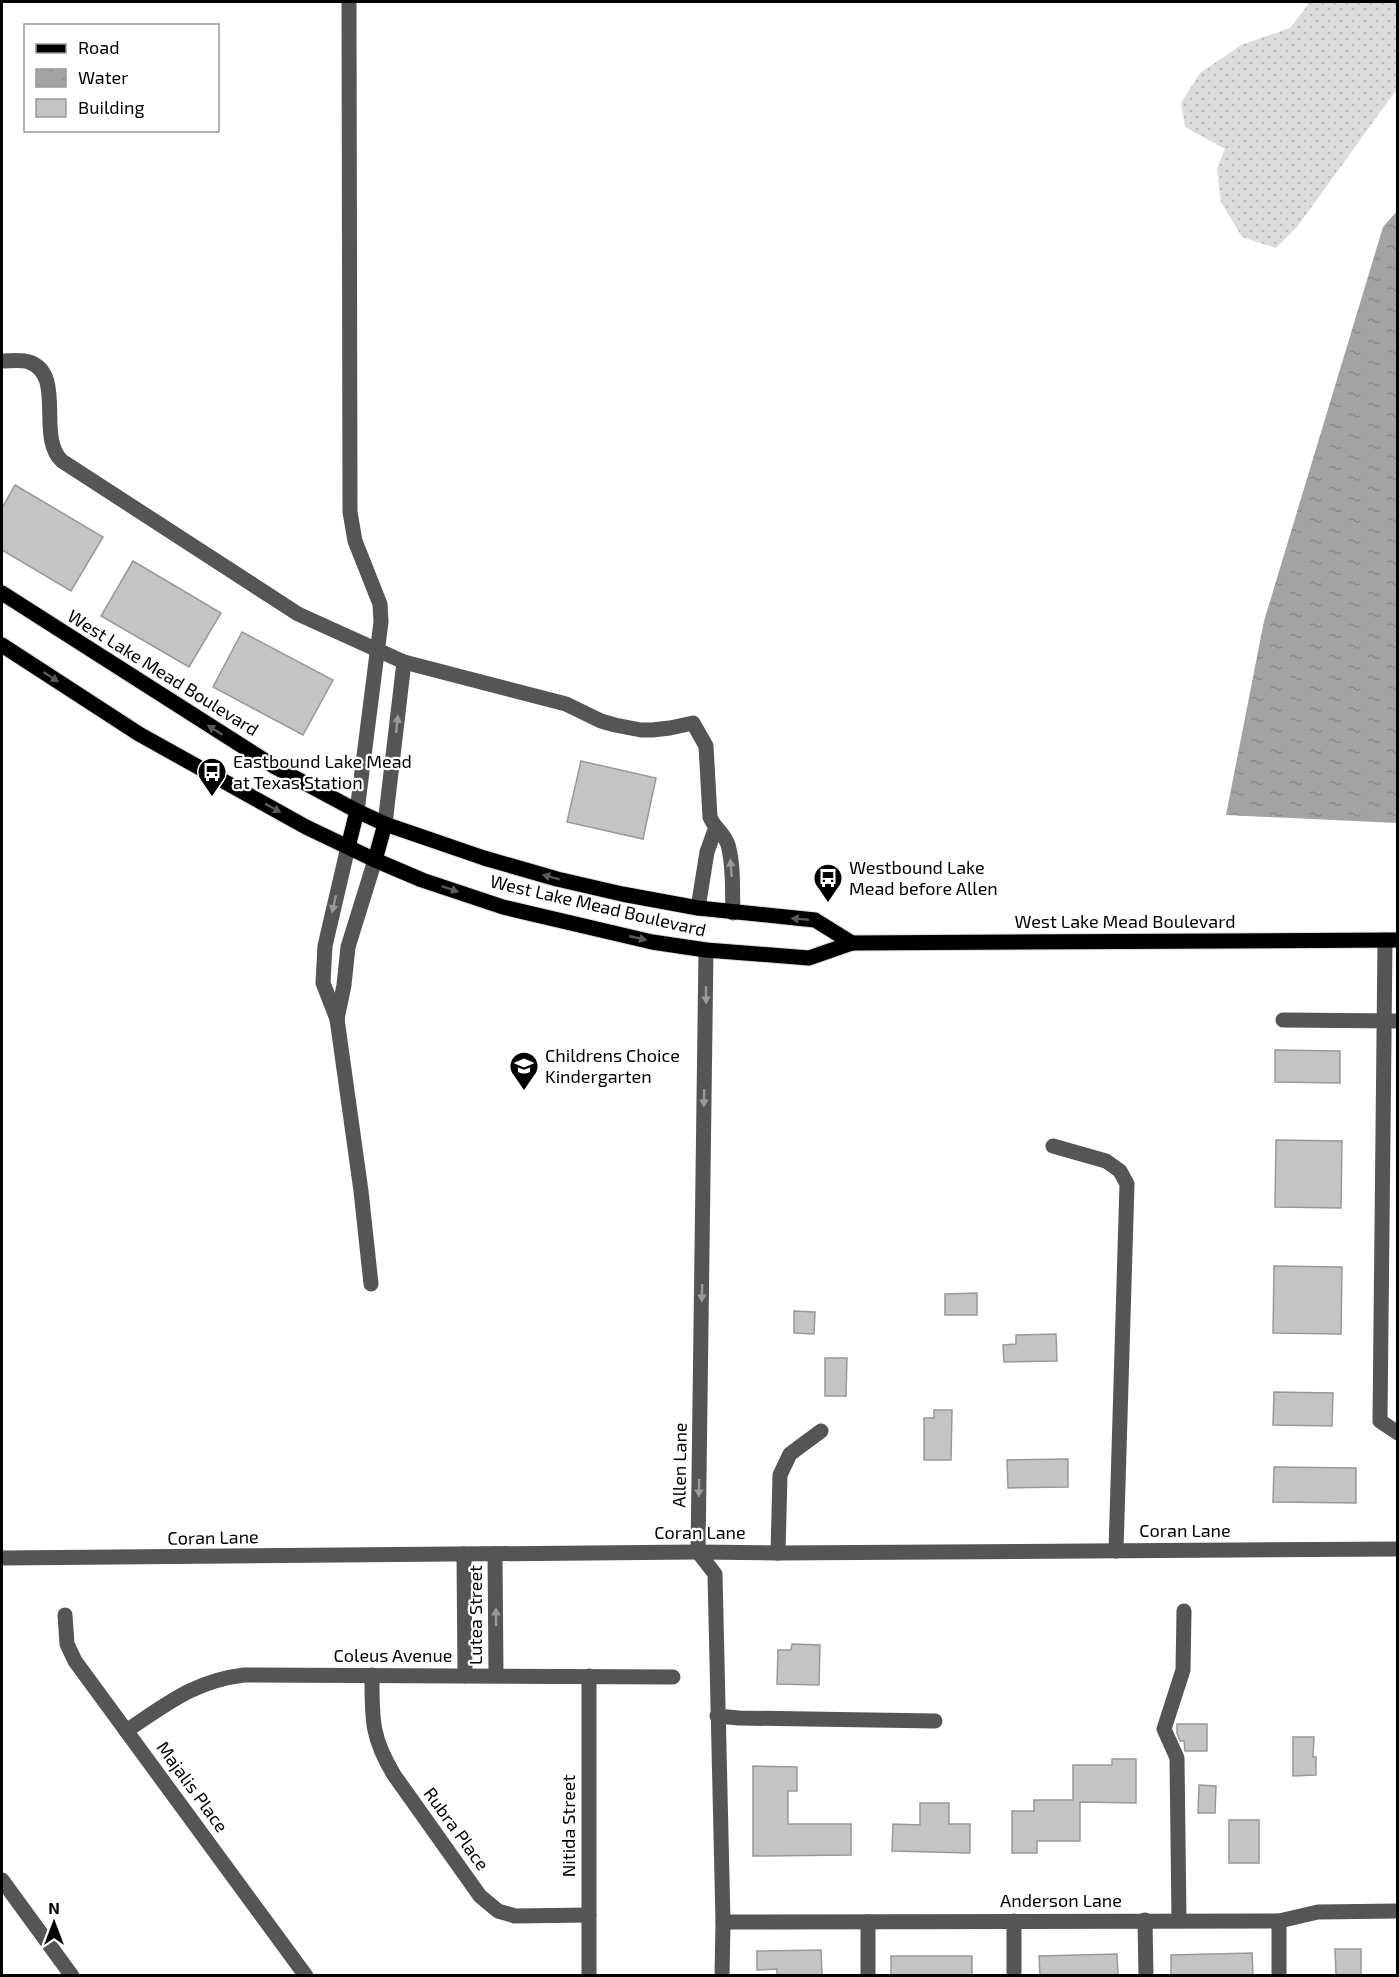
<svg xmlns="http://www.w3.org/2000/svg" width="1399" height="1977" viewBox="0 0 1399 1977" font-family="'Exo 2',sans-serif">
<defs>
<pattern id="grass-dots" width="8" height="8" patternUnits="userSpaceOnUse" patternTransform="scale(1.5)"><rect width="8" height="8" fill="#dcdcdc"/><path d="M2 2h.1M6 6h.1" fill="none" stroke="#bbb" stroke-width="1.8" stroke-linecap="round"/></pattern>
<pattern id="water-ripples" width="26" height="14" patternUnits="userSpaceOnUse" patternTransform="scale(1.5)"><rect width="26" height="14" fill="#a3a3a3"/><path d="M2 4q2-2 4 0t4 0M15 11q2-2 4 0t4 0" fill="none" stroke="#8b8b8b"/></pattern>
</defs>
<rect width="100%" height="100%" fill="#fff"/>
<polygon fill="url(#grass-dots)" points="1308,2 1397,2 1397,89 1297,227 1276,248 1242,237 1221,202 1217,168 1225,149 1185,127 1181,103 1200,73 1241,45 1290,28 1307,6"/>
<polygon fill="url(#water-ripples)" points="1397,211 1397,823 1226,815 1264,621 1383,227"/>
<g fill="#c4c4c4" stroke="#999" stroke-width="1.5">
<polygon points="15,485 103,537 71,591 2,550 2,508"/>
<polygon points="133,561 221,613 189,667 101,616"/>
<polygon points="242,632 333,680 303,735 213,687"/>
<polygon points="581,761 656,778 643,839 567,822"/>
<polygon points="1275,1050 1340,1051 1340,1083 1275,1082"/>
<polygon points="1276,1140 1342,1141 1341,1208 1275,1207"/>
<polygon points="1274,1266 1342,1267 1341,1334 1273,1333"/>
<polygon points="977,1293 977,1315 945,1315 945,1294"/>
<polygon points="794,1311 815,1312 814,1334 794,1333"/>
<polygon points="1056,1334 1057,1361 1004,1362 1003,1345 1016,1344 1016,1335"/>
<polygon points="825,1358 847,1358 846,1396 825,1396"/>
<polygon points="1274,1392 1333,1393 1332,1426 1273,1425"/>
<polygon points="934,1410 952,1410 951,1460 924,1460 924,1418 934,1418"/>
<polygon points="1068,1459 1068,1487 1008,1488 1007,1460"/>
<polygon points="1274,1467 1356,1468 1356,1503 1273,1502"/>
<polygon points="792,1644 820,1645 819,1685 777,1684 778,1650 791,1650"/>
<polygon points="1177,1724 1207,1724 1207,1751 1185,1751 1184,1741 1180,1741 1177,1733"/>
<polygon points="1293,1737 1314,1737 1313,1757 1316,1757 1316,1775 1293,1776"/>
<polygon points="1112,1759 1136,1759 1136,1803 1080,1802 1080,1841 1037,1841 1037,1853 1012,1853 1012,1811 1034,1811 1034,1800 1073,1800 1073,1765 1112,1765"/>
<polygon points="753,1766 797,1767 797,1791 788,1791 788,1824 851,1824 851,1855 753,1856"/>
<polygon points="1199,1785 1216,1786 1215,1813 1198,1813"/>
<polygon points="920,1803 949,1803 949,1824 970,1824 970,1853 892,1851 893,1824 920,1825"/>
<rect x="1229" y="1820" width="30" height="43"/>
<polygon points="1335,1949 1361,1949 1361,1976 1336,1976"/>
<polygon points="821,1950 822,1976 777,1976 777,1969 757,1970 757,1951"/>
<polygon points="1252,1953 1253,1976 1171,1976 1171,1955"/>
<polygon points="1117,1954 1118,1976 1040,1976 1039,1956"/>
<rect x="891" y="1956" width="81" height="20"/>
</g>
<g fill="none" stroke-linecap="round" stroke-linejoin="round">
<g stroke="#dbdbdb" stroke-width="17">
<g id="major">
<polyline points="2,593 275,767 357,811 385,824 484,858 557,879 622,894 698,908 815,920 852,943"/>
<polyline points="2,645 139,734 306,827 375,860 422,880 503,907 652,942 706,950 809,958 852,943 1398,940"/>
<polyline points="348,847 357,811"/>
<polyline points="375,860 385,824"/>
</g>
</g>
<g stroke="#555" stroke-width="15">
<polyline points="349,2 350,512 355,541 380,604 381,622 357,811"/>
<path d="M2,361C10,361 21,359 29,362C66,374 36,437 62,461L298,614L404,662L566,704L601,721L615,725L641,730H652L670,728L693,723L706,746L710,817C714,828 725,834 728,845C734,866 732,891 733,913"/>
<polyline points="385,824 404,662"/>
<polyline points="348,847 325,946 323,983 337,1019 361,1191 371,1284"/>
<polyline points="698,908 707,852 716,827"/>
<polyline points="1385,940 1380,1421 1398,1433"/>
<polyline points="706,950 698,1552 715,1574 723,1922 722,1976"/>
<polyline points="337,1019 344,985 348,947 375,860"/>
<polyline points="1283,1020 1398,1021"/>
<polyline points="1053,1146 1106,1161 1120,1171 1127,1184 1116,1551"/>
<polyline points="778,1553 780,1475 790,1454 821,1431"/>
<polyline points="464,1554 465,1676"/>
<polyline points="495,1554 496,1676"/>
<polyline points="2,1558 698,1552 778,1553 1398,1549"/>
<polyline points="65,1615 67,1644 75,1661 306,1976"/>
<path d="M372,1675C372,1719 371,1737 394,1775L480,1896L498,1911L515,1916L589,1915"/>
<polyline points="589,1676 589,1976"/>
<polyline points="717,1716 739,1718 935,1721"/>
<path d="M126,1731C167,1704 194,1681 244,1675L673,1677"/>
<polyline points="2,1880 72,1976"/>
<polyline points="1145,1920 1146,1976"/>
<polyline points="1179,1920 1177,1758 1164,1729 1183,1670 1184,1611"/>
<polyline points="1279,1921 1279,1976"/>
<polyline points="723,1922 1279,1921 1318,1912 1398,1911"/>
<polyline points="868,1976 868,1922"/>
<polyline points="1014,1976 1014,1921"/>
</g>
<use href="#major" stroke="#000" stroke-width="15"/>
</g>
<defs><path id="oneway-solid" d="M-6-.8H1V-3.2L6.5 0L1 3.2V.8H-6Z" transform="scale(1.5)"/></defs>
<g fill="#595959">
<use href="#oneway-solid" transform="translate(51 677) rotate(33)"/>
<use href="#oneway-solid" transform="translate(215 730) rotate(-148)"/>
<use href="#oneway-solid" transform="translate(273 808) rotate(29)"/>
<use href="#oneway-solid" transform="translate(551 877) rotate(-165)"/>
<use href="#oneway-solid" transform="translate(450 889) rotate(18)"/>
<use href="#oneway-solid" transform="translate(800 919) rotate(-175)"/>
<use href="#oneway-solid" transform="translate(638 938) rotate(13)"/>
</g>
<g fill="#999">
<use href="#oneway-solid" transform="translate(397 724) rotate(-84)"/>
<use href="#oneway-solid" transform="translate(731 868) rotate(-95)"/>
<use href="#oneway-solid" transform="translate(334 904) rotate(103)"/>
<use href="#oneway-solid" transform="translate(706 995) rotate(90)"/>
<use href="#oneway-solid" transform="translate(704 1098) rotate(91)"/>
<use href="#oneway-solid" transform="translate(702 1293) rotate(91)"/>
<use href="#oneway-solid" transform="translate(699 1488) rotate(91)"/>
<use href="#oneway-solid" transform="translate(496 1617) rotate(-90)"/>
</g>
<defs>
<g id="bus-pin" transform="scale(1.5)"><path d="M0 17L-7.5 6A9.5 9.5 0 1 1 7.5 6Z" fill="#000" stroke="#fff"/><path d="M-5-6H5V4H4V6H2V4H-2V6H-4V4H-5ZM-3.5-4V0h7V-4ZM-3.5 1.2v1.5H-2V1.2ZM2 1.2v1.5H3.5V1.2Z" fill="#fff"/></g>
<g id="school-pin" transform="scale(1.5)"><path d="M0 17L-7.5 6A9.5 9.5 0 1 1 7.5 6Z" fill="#000" stroke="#fff"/><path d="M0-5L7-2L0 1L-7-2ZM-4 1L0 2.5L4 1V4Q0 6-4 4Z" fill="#fff"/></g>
</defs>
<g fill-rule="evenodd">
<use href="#bus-pin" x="212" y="772"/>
<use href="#bus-pin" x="828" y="878"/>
<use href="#school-pin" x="524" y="1066"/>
</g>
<g text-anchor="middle" stroke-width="4.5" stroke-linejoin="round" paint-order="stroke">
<g font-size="18" fill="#000" stroke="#fff">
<text transform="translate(163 673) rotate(32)" y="6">West Lake Mead Boulevard</text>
<text transform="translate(598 906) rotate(13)" y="6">West Lake Mead Boulevard</text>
<text x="1125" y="928">West Lake Mead Boulevard</text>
<text transform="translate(680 1465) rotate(-89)" y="6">Allen Lane</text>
<text x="1185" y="1537">Coran Lane</text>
<text x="700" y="1539">Coran Lane</text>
<text transform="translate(213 1538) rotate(-1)" y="6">Coran Lane</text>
<text transform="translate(476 1615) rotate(-90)" y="6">Lutea Street</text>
<text x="393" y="1662">Coleus Avenue</text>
<text transform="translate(192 1787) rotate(54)" y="6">Majalis Place</text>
<text transform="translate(569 1826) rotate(-90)" y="6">Nitida Street</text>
<text transform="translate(456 1829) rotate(54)" y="6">Rubra Place</text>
<text x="1061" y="1907">Anderson Lane</text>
</g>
<g font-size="18" fill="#000" stroke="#fff" text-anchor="start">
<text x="233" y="768">Eastbound Lake Mead<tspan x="233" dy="21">at Texas Station</tspan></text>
<text x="849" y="874">Westbound Lake<tspan x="849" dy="21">Mead before Allen</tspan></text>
<text x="545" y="1062">Childrens Choice<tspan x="545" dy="21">Kindergarten</tspan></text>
</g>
</g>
<rect width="1399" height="1977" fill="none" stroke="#000000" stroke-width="6"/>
<rect x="24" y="24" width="195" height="108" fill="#ffffff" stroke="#999999" stroke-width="1.5"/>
<rect x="36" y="44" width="30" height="9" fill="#000000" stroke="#999999" stroke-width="1.5"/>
<text x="78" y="54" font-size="18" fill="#000000">Road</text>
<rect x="36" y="69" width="30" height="18" fill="url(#water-ripples)" stroke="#999999" stroke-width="1.5"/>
<text x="78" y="84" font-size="18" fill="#000000">Water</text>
<rect x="36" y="99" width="30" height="18" fill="#c4c4c4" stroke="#999999" stroke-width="1.5"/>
<text x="78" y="114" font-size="18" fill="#000000">Building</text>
<g transform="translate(54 1923)" stroke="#ffffff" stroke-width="4.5" paint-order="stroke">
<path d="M0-4.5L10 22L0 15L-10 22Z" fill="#000000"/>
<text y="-9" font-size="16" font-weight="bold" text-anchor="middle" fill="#000000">N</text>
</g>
</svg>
